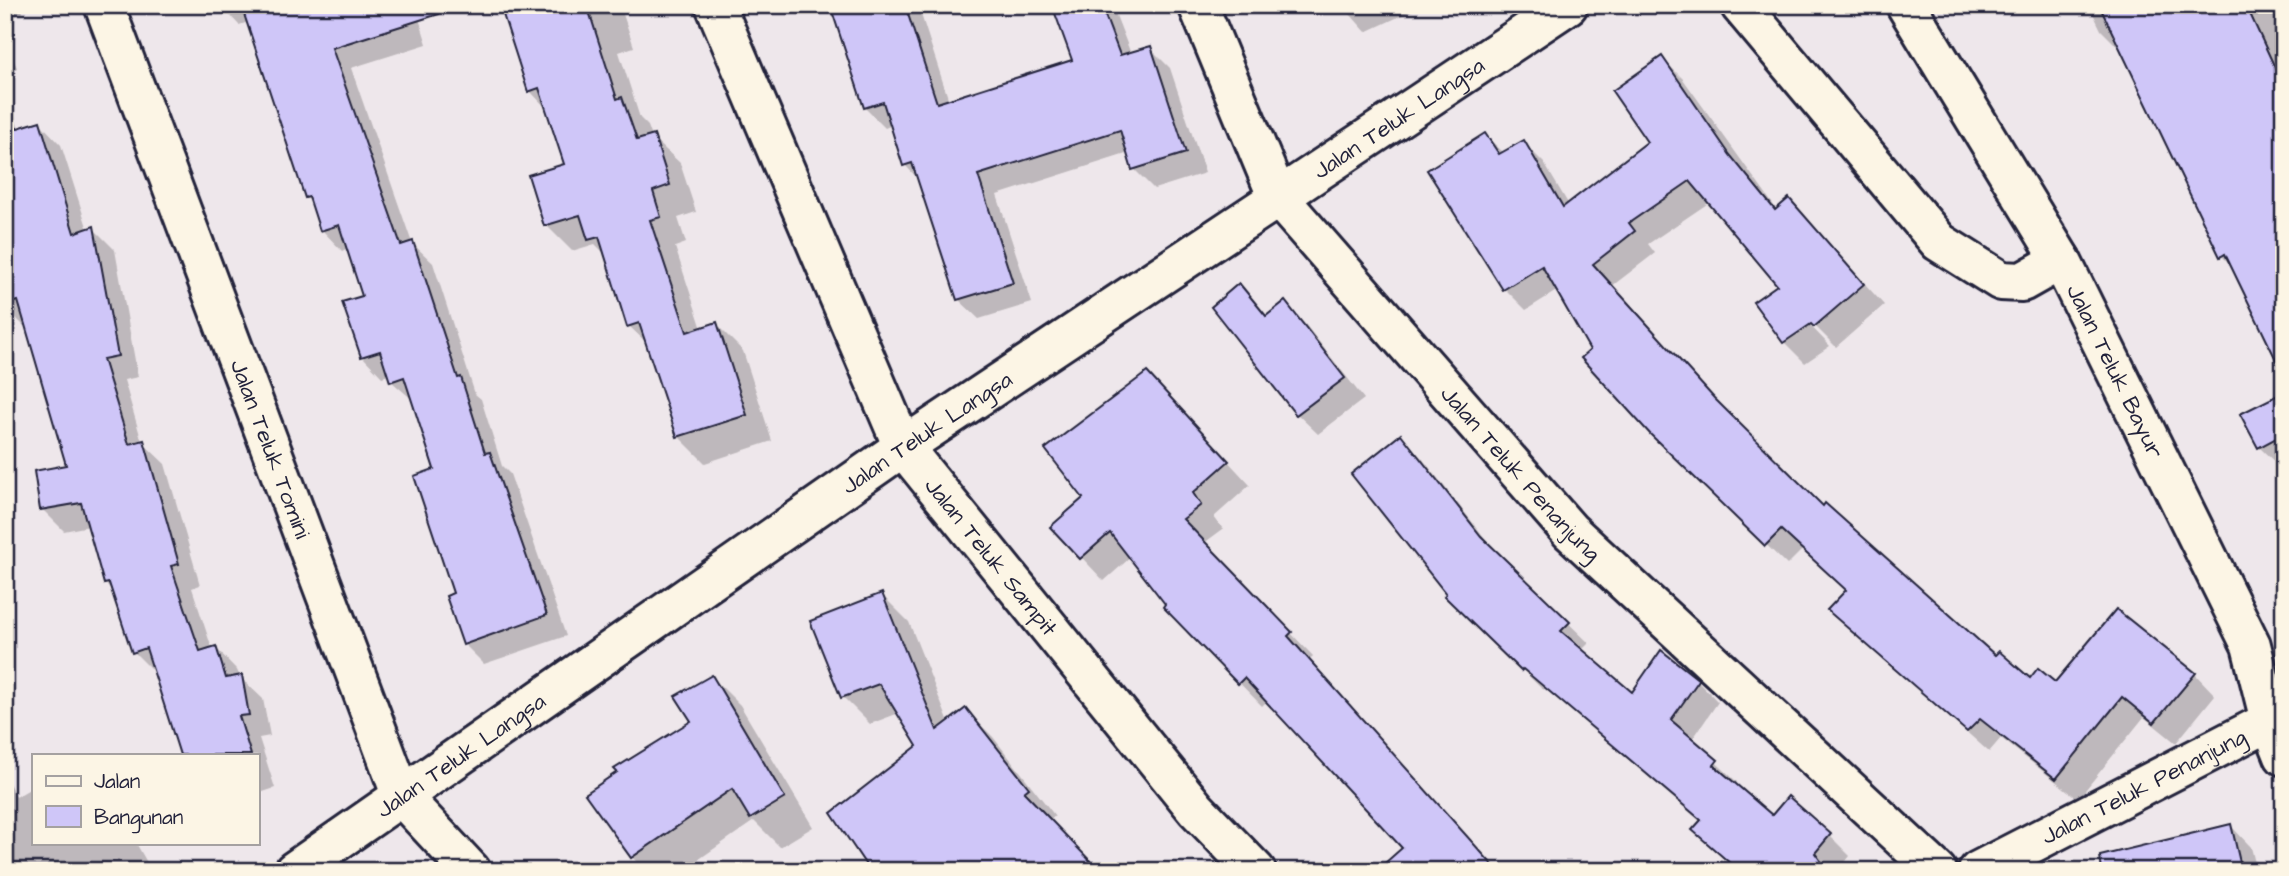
<svg xmlns="http://www.w3.org/2000/svg" width="2289" height="876" viewBox="0 0 2289 876" font-family="'Architects Daughter',sans-serif">
<rect width="100%" height="100%" fill="#eee7eb"/>
<filter id="ink" filterUnits="userSpaceOnUse"><feTurbulence type="fractalNoise" baseFrequency=".0143" numOctaves="2"/><feDisplacementMap in="SourceGraphic" scale="14" xChannelSelector="R" yChannelSelector="G"/><feConvolveMatrix kernelMatrix="1 2 1 2 8 2 1 2 1" color-interpolation-filters="sRGB"/></filter>
<g filter="url(#ink)">
<g fill="#0003">
<polygon points="5,5 21,5 23,13 5,19"/>
<polygon points="220,5 413,5 416,9 427,44 351,68 412,243 433,263 475,394 481,399 502,466 510,474 566,636 484,664 464,644 436,470 414,401 391,381 389,375 382,377 362,356 364,297 348,248 342,251 322,230 313,204 306,197 249,22 239,25"/>
<polygon points="502,5 620,5 634,47 619,52 640,118 648,126 652,137 680,163 696,212 678,218 686,243 675,247 702,329 716,324 743,351 772,441 705,463 678,436 649,345 629,326 607,256 595,244 572,251 546,225 566,165 547,109 530,91"/>
<polygon points="832,5 918,5 949,101 1075,61 1056,10 1048,5 1112,5 1131,54 1150,48 1170,68 1205,173 1154,189 1134,169 1129,153 997,195 1032,303 979,319 958,299 919,180 905,165 892,125 885,128 865,108"/>
<polygon points="1342,5 1421,5 1422,6 1366,32"/>
<polygon points="2089,5 2229,5 2233,14 2254,5 2284,5 2284,372 2232,266 2222,256 2125,54 2101,30"/>
<polygon points="5,39 17,68 5,73"/>
<polygon points="1662,58 1683,79 1777,210 1789,200 1884,305 1836,347 1806,317 1804,319 1830,346 1805,363 1784,342 1755,302 1779,286 1710,202 1648,244 1655,253 1612,286 1732,419 1823,508 1995,658 2030,680 2056,684 2195,674 2215,695 2176,743 2144,717 2078,799 2001,738 1989,752 1830,610 1848,591 1803,549 1787,565 1653,434 1593,350 1558,290 1526,310 1505,289 1429,170 1485,135 1504,153 1523,142 1544,163 1569,205 1649,142"/>
<polygon points="5,85 19,130 40,123 61,145 88,230 93,228 115,250 138,377 124,380 142,442 165,464 200,585 192,588 212,649 216,648 237,670 240,677 263,699 270,736 259,738 275,788 257,794 257,755 182,755 156,674 134,652 113,591 106,584 89,526 64,531 42,509 68,467 27,325 24,326 5,307"/>
<polygon points="1239,286 1268,317 1285,304 1305,324 1364,399 1318,434 1297,414"/>
<polygon points="1147,374 1250,485 1214,517 1223,529 1204,543 1313,656 1309,660 1404,848 1267,701 1262,706 1165,607 1168,604 1131,557 1104,581 1053,527 1085,498"/>
<polygon points="2284,394 2284,471 2259,447"/>
<polygon points="1400,436 1421,457 1499,556 1589,643 1581,651 1632,694 1698,681 1718,702 1692,740 1737,782 1735,785 1772,818 1788,799 1830,836 1850,856 1838,871 1739,871 1694,830 1701,822 1545,688 1543,690 1447,596"/>
<polygon points="882,595 909,622 949,723 966,710 993,737 1055,816 1050,820 920,746 899,713 870,724 843,697"/>
<polygon points="712,677 740,705 813,827 780,847 754,821 682,871 645,871 632,857 619,772 693,721"/>
<polygon points="5,775 16,797 33,787 33,843 136,843 149,866 147,871 5,871"/>
<polygon points="2231,826 2251,847 2257,871 2178,871"/>
</g>
<g fill="#cfc6f8" stroke="#22223b" stroke-width="2">
<polygon points="241,5 438,5 439,14 332,48 401,245 413,241 458,378 461,377 485,453 490,452 547,615 463,645 446,596 453,593 414,476 434,469 404,377 390,382 380,351 361,357 342,302 362,296 339,225 320,231 309,197 305,198"/>
<polygon points="500,5 587,5 617,99 622,97 637,140 654,135 670,185 653,191 661,217 650,220 687,332 717,322 747,415 677,437 639,323 627,327 599,237 588,240 580,215 544,226 528,175 564,164 539,88 528,92"/>
<polygon points="830,5 905,5 937,103 1072,60 1052,5 1101,5 1120,55 1151,46 1186,153 1132,170 1120,130 978,175 1013,283 957,300 912,163 903,166 883,102 864,108"/>
<polygon points="2099,5 2246,5 2284,87 2284,376 2225,254 2220,257"/>
<polygon points="1662,56 1730,155 1775,210 1789,198 1864,284 1814,327 1811,324 1783,343 1753,302 1777,285 1690,181 1629,223 1635,231 1593,264 1714,398 1823,506 1825,503 1995,655 1999,651 2030,678 2038,668 2055,682 2116,609 2196,673 2154,723 2122,697 2056,779 1980,719 1967,732 1827,610 1846,590 1781,530 1765,546 1651,435 1581,358 1590,350 1542,266 1503,290 1427,170 1485,133 1499,154 1524,140 1563,207 1647,142 1612,91"/>
<polygon points="40,121 74,233 94,226 118,356 103,359 129,444 144,440 179,564 171,566 200,651 216,646 226,678 242,675 249,715 239,716 251,755 180,755 146,648 132,653 109,583 104,584 81,503 40,510 34,471 66,465 18,301 5,304 5,132"/>
<polygon points="1239,283 1266,316 1285,301 1345,378 1296,415 1211,307"/>
<polygon points="1147,372 1229,461 1193,493 1201,505 1183,519 1292,632 1288,636 1498,871 1376,871 1402,848 1244,678 1238,684 1163,607 1165,604 1110,533 1080,559 1050,527 1083,498 1045,449"/>
<polygon points="2284,392 2284,434 2258,448 2240,414"/>
<polygon points="1401,434 1481,536 1570,622 1561,631 1632,692 1661,650 1699,680 1671,720 1718,760 1714,765 1772,815 1788,796 1831,834 1815,853 1828,871 1739,871 1692,830 1701,820 1523,669 1521,671 1444,596 1446,594 1351,474"/>
<polygon points="882,593 937,730 966,708 1029,788 1024,792 1100,871 870,871 831,813 917,746 879,684 841,698 810,621"/>
<polygon points="712,675 785,798 750,819 732,789 631,858 585,794 617,772 614,769 691,721 675,696"/>
<polygon points="2231,824 2242,871 2102,871 2100,856"/>
</g>
<g fill="none" stroke-linecap="round" stroke-linejoin="round">
<g stroke="#22223b" stroke-width="44">
<g id="minor">
<path id="s1" d="M104,5L402,797L471,871"/>
<path id="s2" d="M715,5L903,447L1196,809L1256,871"/>
<path id="s3" d="M1198,5L1277,196L1570,531L1937,871"/>
<polyline points="1740,5 1939,242 2001,281 2022,282 2061,260"/>
<path id="s4" d="M1906,5L2061,260L2251,645L2270,721L2284,756"/>
<path id="s5" d="M294,871L903,447L1568,5"/>
<path id="s6" d="M1978,871L2270,721"/>
</g>
</g>
<use href="#minor" stroke="#fcf5e5" stroke-width="38"/>
</g>
</g>
<g text-anchor="middle" stroke-width="6" stroke-linejoin="round" paint-order="stroke">
<g font-size="23" fill="#22223b" stroke="#fcf5e5">
<text dy="8" stroke="none"><textPath href="#s5" startOffset="1337">Jalan Teluk Langsa</textPath></text>
<text dy="8" stroke="none"><textPath href="#s4" startOffset="422">Jalan Teluk Bayur</textPath></text>
<text dy="8" stroke="none"><textPath href="#s5" startOffset="770">Jalan Teluk Langsa</textPath></text>
<text dy="8" stroke="none"><textPath href="#s1" startOffset="474">Jalan Teluk Tomini</textPath></text>
<text dy="8" stroke="none"><textPath href="#s3" startOffset="576">Jalan Teluk Penanjung</textPath></text>
<text dy="8" stroke="none"><textPath href="#s2" startOffset="621">Jalan Teluk Sampit</textPath></text>
<text dy="8" stroke="none"><textPath href="#s5" startOffset="203">Jalan Teluk Langsa</textPath></text>
<text dy="8" stroke="none"><textPath href="#s6" startOffset="186">Jalan Teluk Penanjung</textPath></text>
</g>
</g>
<rect width="2289" height="876" fill="none" stroke="#fcf5e5" stroke-width="28"/>
<rect x="14" y="14" width="2261" height="848" fill="none" stroke="#22223b" stroke-width="2.5" filter="url(#ink)"/>
<rect x="32" y="754" width="228" height="91" fill="#fcf5e5" stroke="#a5a1a1" stroke-width="2"/>
<rect x="46" y="776" width="35" height="10" fill="#fcf5e5" stroke="#a5a1a1" stroke-width="2"/>
<text x="94" y="788" font-size="21" fill="#22223b">Jalan</text>
<rect x="46" y="806" width="35" height="21" fill="#cfc6f8" stroke="#a5a1a1" stroke-width="2"/>
<text x="94" y="824" font-size="21" fill="#22223b">Bangunan</text>
</svg>
